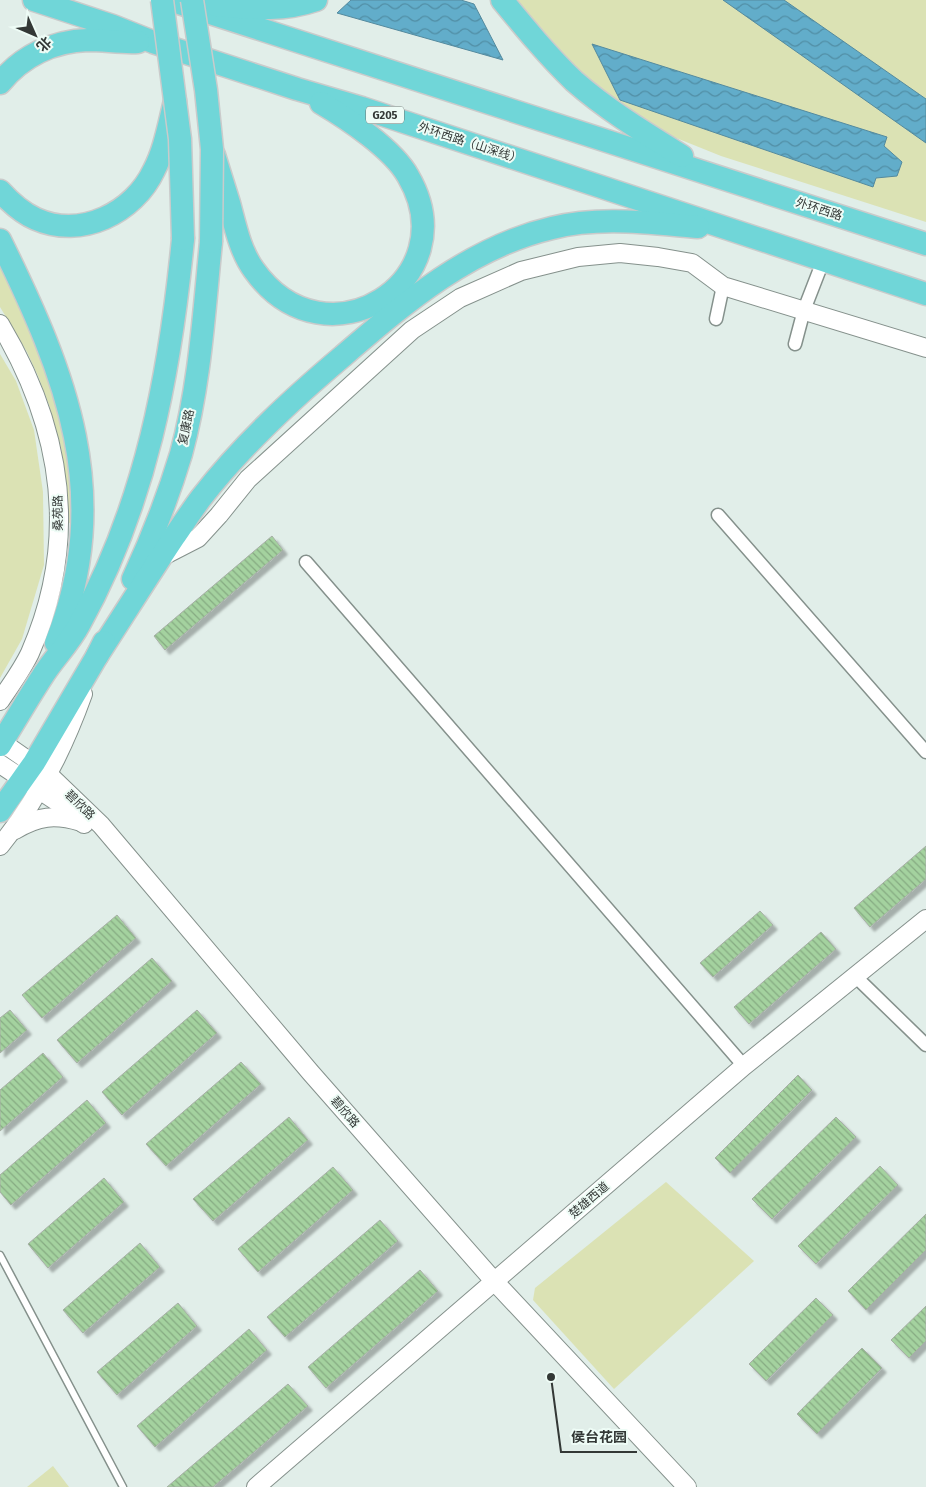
<svg xmlns="http://www.w3.org/2000/svg" width="926" height="1487" viewBox="0 0 926 1487" font-family="'Fira Sans','Noto Sans SC',sans-serif">
<defs>
<pattern id="water-waves" width="16" height="10" patternUnits="userSpaceOnUse" patternTransform="scale(1.25)"><rect width="16" height="10" fill="#62adca"/><path d="M0 5q4-4 8 0t8 0" fill="none" stroke="#518ea5"/></pattern>
<pattern id="building-back-hatch" width="6" height="6" patternUnits="userSpaceOnUse" patternTransform="scale(1.25)"><rect width="6" height="6" fill="#a4d29f"/><path d="M-1 5l2 2M0 0l6 6M5-1l2 2" fill="none" stroke="#86ab82"/></pattern>
<filter id="shadow"><feDropShadow dx="4.5" dy="4.5" stdDeviation="1" flood-color="#0004"/></filter>
</defs>
<rect width="100%" height="100%" fill="#e1eee9"/>
<g fill="#dbe2b4">
<polygon points="516,0 926,0 926,222 721,156 644,125 580,72"/>
<polygon points="0,261 44,358 70,448 72,523 68,523 67,520 67,498 61,447 49,405 38,376 27,352 0,307"/>
<polygon points="0,354 16,381 34,430 43,492 44,565 22,639 0,678"/>
<polygon points="666,1182 754,1261 614,1389 533,1300 535,1288"/>
<polygon points="53,1466 69,1487 27,1487"/>
</g>
<g fill="url(#water-waves)" stroke="#548a9e">
<polygon points="351,0 461,0 474,4 503,60 337,13"/>
<polygon points="723,0 784,0 926,99 926,143"/>
<polygon points="592,44 887,137 884,146 902,162 897,176 876,178 873,187 620,100"/>
</g>
<g fill="url(#building-back-hatch)" stroke="#a7afa6" filter="url(#shadow)">
<polygon points="272,536 283,550 165,650 154,636"/>
<polygon points="926,846 926,879 870,927 854,908"/>
<polygon points="760,911 773,925 713,977 700,963"/>
<polygon points="117,915 136,938 42,1018 22,995"/>
<polygon points="821,932 836,949 749,1024 734,1007"/>
<polygon points="152,958 172,981 77,1063 57,1040"/>
<polygon points="10,1010 27,1030 0,1053 0,1018"/>
<polygon points="197,1010 217,1033 122,1115 102,1092"/>
<polygon points="43,1053 63,1077 0,1131 0,1090"/>
<polygon points="241,1062 261,1084 166,1166 146,1144"/>
<polygon points="798,1075 812,1090 730,1173 715,1158"/>
<polygon points="87,1100 106,1123 11,1205 0,1192 0,1175"/>
<polygon points="289,1117 308,1140 213,1221 193,1199"/>
<polygon points="836,1117 856,1137 772,1219 752,1199"/>
<polygon points="880,1166 898,1185 816,1264 798,1246"/>
<polygon points="333,1167 353,1190 258,1272 238,1249"/>
<polygon points="104,1178 124,1202 48,1268 28,1244"/>
<polygon points="926,1214 926,1250 866,1310 848,1291"/>
<polygon points="380,1220 398,1241 285,1337 267,1317"/>
<polygon points="140,1243 160,1267 83,1333 63,1310"/>
<polygon points="420,1270 438,1291 326,1388 308,1367"/>
<polygon points="816,1298 833,1315 766,1381 749,1364"/>
<polygon points="178,1303 197,1326 117,1395 97,1372"/>
<polygon points="926,1306 926,1341 909,1358 891,1340"/>
<polygon points="249,1329 267,1350 155,1447 137,1426"/>
<polygon points="862,1348 882,1368 817,1434 797,1414"/>
<polygon points="288,1384 308,1406 213,1487 167,1487"/>
</g>
<g fill="none" stroke-linecap="round" stroke-linejoin="round">
<g stroke="#85918c" stroke-width="9">
<polyline id="lane" points="0,1255 123,1487"/>
</g>
<g stroke="#85918c" stroke-width="15">
<g id="street">
<polyline points="716,319 723,286"/>
<polyline points="795,344 804,310 823,261"/>
<polyline points="718,515 926,752"/>
<polyline points="306,562 744,1066"/>
<polyline points="855,976 926,1045"/>
</g>
</g>
<g stroke="#85918c" stroke-width="20">
<g id="secondary">
<path d="M0,324C62,428 80,539 30,653C22,670 10,686 0,701"/>
<polyline points="161,557 198,538 219,515 248,479 412,330 460,298 521,271 578,257 620,253 658,257 692,263 723,286 926,348"/>
<polyline points="0,741 49,775 101,825 311,1073 494,1281 687,1487"/>
<polyline points="0,764 59,803 84,824"/>
<path d="M15,830C38,816 55,814 81,822"/>
<path d="M0,846C38,800 63,750 83,694"/>
<polyline points="256,1487 744,1066 926,919"/>
</g>
</g>
<g stroke="#cacbcb" stroke-width="25">
<g id="highway">
<polyline points="34,0 113,26 153,42 297,89 362,108 926,294"/>
<polyline points="170,0 926,244"/>
<path d="M502,0C525,28 548,56 574,81C607,110 645,133 682,156"/>
<path d="M215,5C251,8 281,12 316,0"/>
<path d="M0,83C22,56 53,41 88,40C105,40 121,43 138,42"/>
<path d="M214,155C219,171 224,187 229,203C235,225 240,251 254,270C326,371 469,280 408,176C393,149 348,119 321,103"/>
<path d="M0,191C10,202 22,213 36,219C81,239 134,213 154,170C165,149 169,124 175,101"/>
<path d="M0,240C66,374 115,495 56,643"/>
<path d="M133,579C152,538 168,497 181,454C200,385 204,312 211,242"/>
<path d="M97,656C123,616 148,576 174,537C183,524 192,510 201,498C242,445 292,399 343,356C406,302 470,247 552,228C600,216 649,223 698,227"/>
<path d="M0,745C14,723 27,700 42,677C53,659 69,644 79,625C146,504 170,374 183,239"/>
<polyline points="0,811 34,763 97,656 104,642"/>
</g>
</g>
<use href="#lane" stroke="#fff" stroke-width="6"/>
<use href="#street" stroke="#fff" stroke-width="12"/>
<use href="#secondary" stroke="#fff" stroke-width="18"/>
<use href="#highway" stroke="#70d6d8" stroke-width="22"/>
<g stroke="#cacbcb" stroke-width="25" stroke-linecap="butt">
<g id="highway-bridge">
<polyline points="162,0 180,139 183,239"/>
<polyline points="192,0 206,90 212,149 211,242"/>
</g>
</g>
<use href="#highway-bridge" stroke="#70d6d8" stroke-width="22"/>
</g>
<g text-anchor="middle" stroke-width="4" stroke-linejoin="round" paint-order="stroke">
<rect fill="#eefcf6" stroke="#6b7370" stroke-width="1" x="366" y="106.5" width="38" height="17" rx="4"/>
<g font-size="11" font-weight="bold" fill="#333836">
<text x="385" y="119">G205</text>
</g>
<g font-size="12" fill="#333836" stroke="#eefcf6">
<text transform="translate(470 143) rotate(18)" y="4">外环西路（山深线）</text>
<text transform="translate(819 209) rotate(18)" y="4">外环西路</text>
<text transform="translate(186 427) rotate(-78)" y="4">复康路</text>
<text transform="translate(58 513) rotate(-91)" y="4">桑苑路</text>
<text transform="translate(80 805) rotate(44)" y="4">碧欣路</text>
<text transform="translate(345 1112) rotate(49)" y="4">碧欣路</text>
<text transform="translate(589 1200) rotate(-41)" y="4">楚雄西道</text>
</g>
</g>
<path fill="none" stroke="#333836" stroke-width="2" d="M551 1377L561 1452H637"/>
<circle fill="#333836" stroke="#eefcf6" stroke-width="2" cx="551" cy="1377" r="5"/>
<g font-size="14" text-anchor="middle" font-weight="bold" fill="#333836" stroke="#eefcf6" stroke-width="4" stroke-linejoin="round" paint-order="stroke">
<text x="599" y="1442">侯台花园</text>
</g>
<g transform="translate(35 35) rotate(135)" stroke="#eefcf6" stroke-width="4" paint-order="stroke">
<path d="M0-4L9 19L0 12L-9 19Z" fill="#333836"/>
<text y="-8" font-size="14" font-weight="bold" text-anchor="middle" fill="#333836">北</text>
</g>
</svg>
